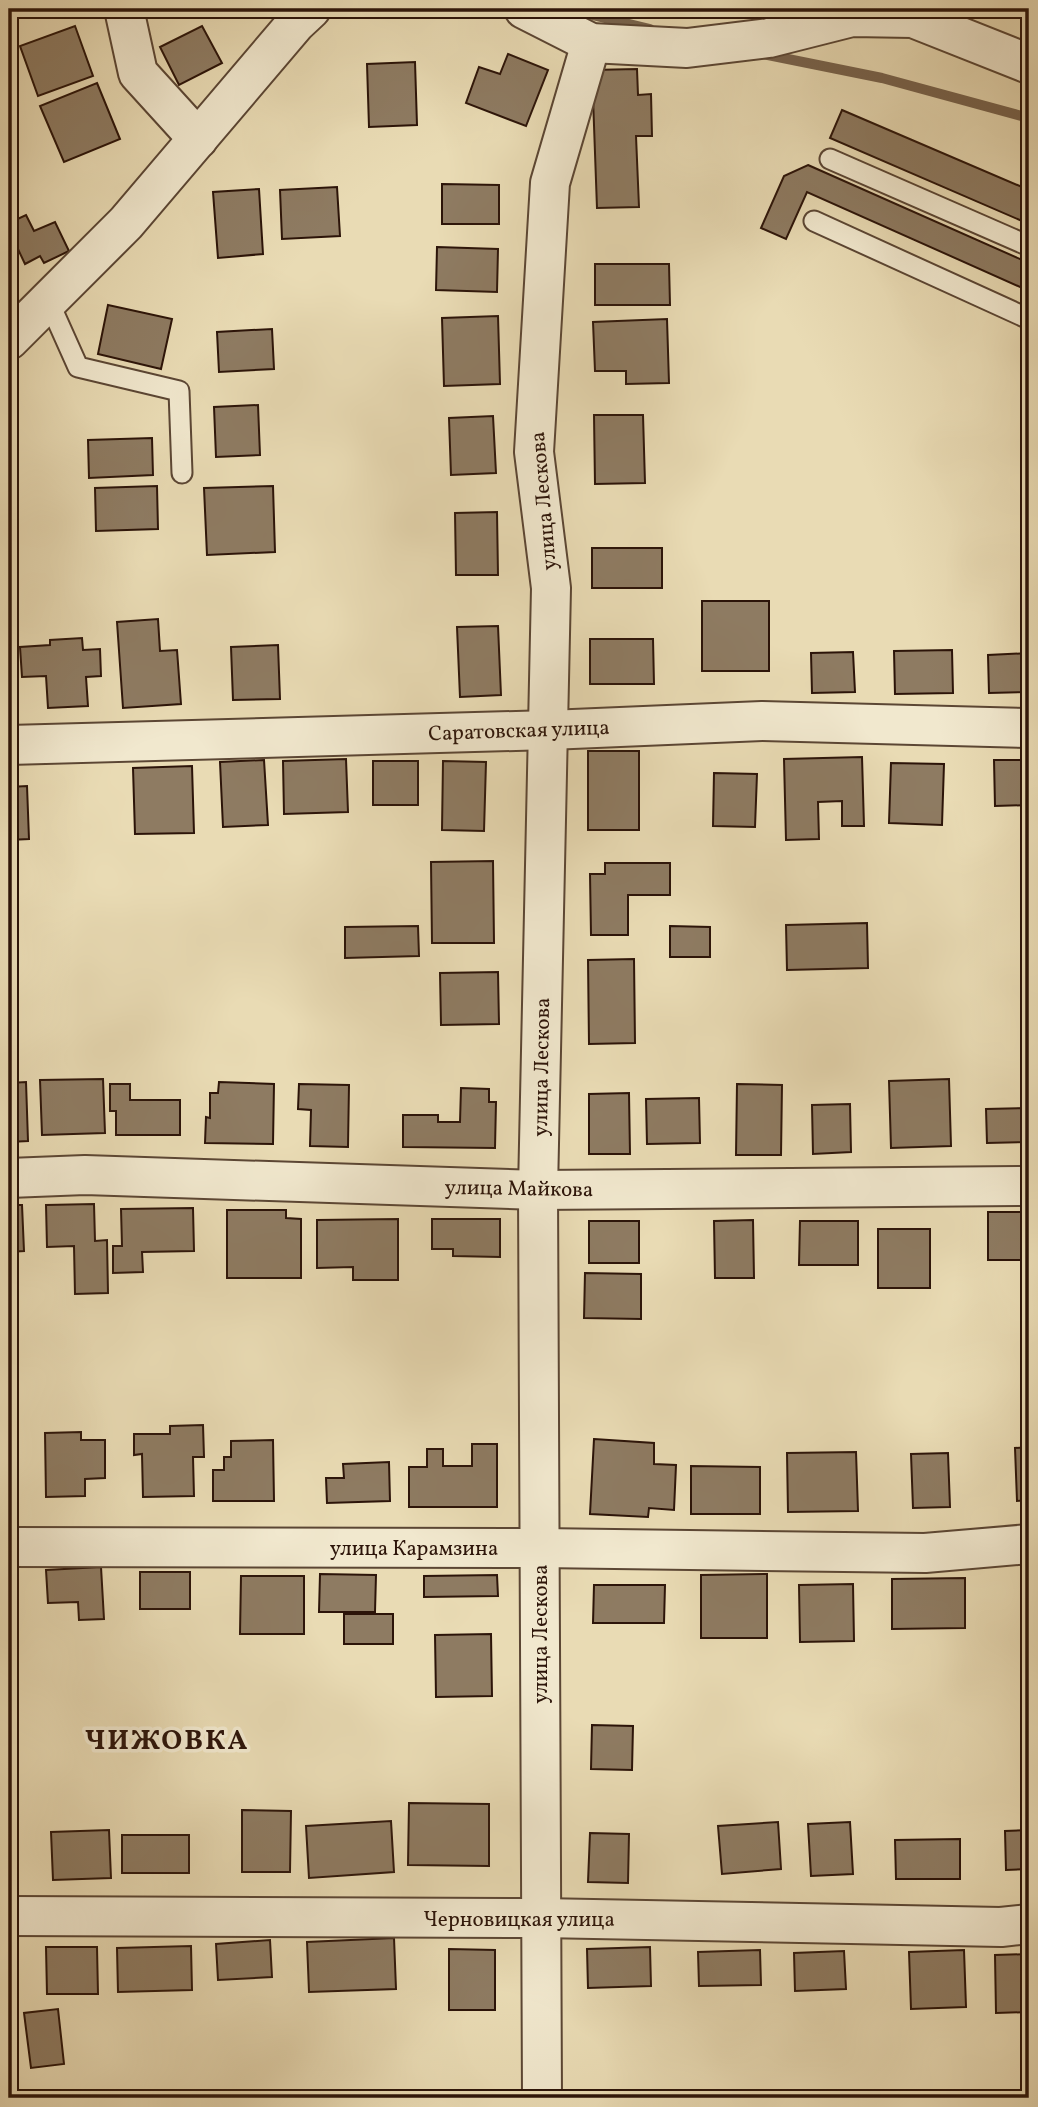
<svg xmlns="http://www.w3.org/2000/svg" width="1038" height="2107" viewBox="0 0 1038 2107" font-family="Vollkorn,serif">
<rect width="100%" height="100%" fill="#e9dbb4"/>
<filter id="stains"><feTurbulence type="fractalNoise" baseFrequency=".00286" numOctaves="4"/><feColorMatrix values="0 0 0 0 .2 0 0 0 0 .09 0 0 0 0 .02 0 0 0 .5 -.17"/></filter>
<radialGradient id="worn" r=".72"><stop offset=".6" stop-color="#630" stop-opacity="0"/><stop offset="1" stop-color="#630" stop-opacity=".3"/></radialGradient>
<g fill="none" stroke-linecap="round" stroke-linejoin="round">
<g stroke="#77634d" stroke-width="10">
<polyline points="576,9 584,13 650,29"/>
<polyline points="763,54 882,78 1029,118"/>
</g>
</g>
<g fill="#8e7b62" stroke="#2c1409" stroke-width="2">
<polygon points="75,26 93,76 38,96 20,46"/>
<polygon points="202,26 222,63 179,85 160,47"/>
<polygon points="508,54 548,70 526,126 466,103 479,67 500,74"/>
<polygon points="415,62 417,125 369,127 367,64"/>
<polygon points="637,69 638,95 651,94 652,136 636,136 639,207 597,208 592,70"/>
<polygon points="97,83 120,139 64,162 40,106"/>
<polygon points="842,110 1029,190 1029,224 830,138"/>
<polygon points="808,165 1029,263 1029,291 807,192 786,239 761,228 784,176"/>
<polygon points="442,184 499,185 499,224 442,224"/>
<polygon points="337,187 340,236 282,239 280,190"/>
<polygon points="259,189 263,254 218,258 213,192"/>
<polygon points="26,215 34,231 55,222 69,251 44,263 40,256 25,264 9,230 9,223"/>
<polygon points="437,247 498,249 497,292 436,290"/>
<polygon points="595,264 669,264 670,305 595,305"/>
<polygon points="108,305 172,319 161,369 98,354"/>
<polygon points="498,316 500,384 444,386 442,318"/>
<polygon points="667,319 669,383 626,384 626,371 595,371 593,322"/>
<polygon points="272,329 274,369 219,372 217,332"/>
<polygon points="258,405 260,455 216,457 214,407"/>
<polygon points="594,415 643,415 645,483 595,484"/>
<polygon points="493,416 496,473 451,475 449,418"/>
<polygon points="152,438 153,475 89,478 88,440"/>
<polygon points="157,486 158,529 96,531 95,488"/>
<polygon points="273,486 275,552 207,555 204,488"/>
<polygon points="497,512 498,575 456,575 455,513"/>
<rect x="592" y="548" width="70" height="40"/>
<rect x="702" y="601" width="67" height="70"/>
<polygon points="158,619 160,651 177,650 181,704 123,708 117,622"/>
<polygon points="498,626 501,695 460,697 457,627"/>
<polygon points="82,638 83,650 100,649 101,676 86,677 88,706 48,708 46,676 22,677 20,647 50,645 50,640"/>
<polygon points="590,639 653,639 654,684 590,684"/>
<polygon points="278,645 280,699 233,700 231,647"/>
<polygon points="952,650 953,693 895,694 894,651"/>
<polygon points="853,652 855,692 812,693 811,653"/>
<polygon points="1029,653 1029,692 989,693 988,655"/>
<rect x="588" y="751" width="51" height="79"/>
<polygon points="862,757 864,826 842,826 842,801 818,802 819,839 786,840 784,759"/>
<polygon points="346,759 348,812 284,814 283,761"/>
<polygon points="264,760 268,825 223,827 220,762"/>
<polygon points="994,760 1029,760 1029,805 995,806"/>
<rect x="373" y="761" width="45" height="44"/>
<polygon points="443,761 486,762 484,831 442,830"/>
<polygon points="891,763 944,764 942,825 889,823"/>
<polygon points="192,766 194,833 135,834 133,768"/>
<polygon points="714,773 757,774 755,827 713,826"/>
<polygon points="27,786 29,839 9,840 9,787"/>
<polygon points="493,861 494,943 432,943 431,862"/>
<polygon points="605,863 670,863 670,895 628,895 628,935 591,935 590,874 605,874"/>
<polygon points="867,923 868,968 787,970 786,925"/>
<polygon points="418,926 419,956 345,958 345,927"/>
<polygon points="670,926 710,927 710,957 670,957"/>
<polygon points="634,959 635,1043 589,1044 588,960"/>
<polygon points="498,972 499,1024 441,1025 440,973"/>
<polygon points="103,1079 105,1133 42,1135 40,1080"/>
<polygon points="949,1079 951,1146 891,1148 889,1081"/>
<polygon points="26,1082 28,1141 9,1142 9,1083"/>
<polygon points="219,1082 274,1084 273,1144 205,1143 206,1117 210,1118 210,1093 218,1093"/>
<polygon points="110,1084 130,1084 130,1100 180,1100 180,1135 116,1135 116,1111 110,1111"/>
<polygon points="299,1084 349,1085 348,1147 310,1146 311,1110 298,1109"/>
<polygon points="737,1084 782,1085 781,1155 736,1155"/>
<polygon points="461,1088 489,1089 489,1102 496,1102 495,1148 403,1147 403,1115 438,1115 438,1122 460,1122"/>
<polygon points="629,1093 630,1154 589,1154 589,1094"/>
<polygon points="699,1098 700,1143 647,1144 646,1099"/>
<polygon points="850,1104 851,1152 813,1154 812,1105"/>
<polygon points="1029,1108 1029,1142 987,1143 986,1109"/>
<polygon points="94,1204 95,1241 107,1240 108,1293 75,1294 74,1246 47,1247 46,1205"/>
<polygon points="9,1205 22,1205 24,1251 9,1252"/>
<polygon points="193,1208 194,1251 142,1252 143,1272 113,1273 113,1246 122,1246 121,1209"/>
<polygon points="227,1210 286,1210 286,1218 301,1219 301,1278 227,1278"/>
<rect x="988" y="1212" width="41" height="48"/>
<polygon points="398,1219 398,1280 353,1280 353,1267 317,1268 317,1220"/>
<polygon points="432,1219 500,1219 500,1257 453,1256 453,1249 432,1249"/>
<polygon points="753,1220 754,1278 715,1278 714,1221"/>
<rect x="589" y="1221" width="50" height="42"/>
<polygon points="800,1221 858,1221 858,1265 799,1265"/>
<rect x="878" y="1229" width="52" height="59"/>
<polygon points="585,1273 641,1274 641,1319 584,1318"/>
<polygon points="203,1425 204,1457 193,1457 194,1496 143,1497 142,1454 134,1455 134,1434 170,1434 170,1426"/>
<polygon points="81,1432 81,1440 105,1440 105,1478 85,1479 85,1496 46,1497 45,1433"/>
<polygon points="594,1439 654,1443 654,1464 676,1465 674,1510 649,1508 648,1517 590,1514"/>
<polygon points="273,1440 274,1501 213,1501 213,1470 224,1470 224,1457 231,1457 231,1441"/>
<polygon points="472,1444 497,1444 497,1507 409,1507 409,1467 427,1467 427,1449 443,1449 443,1466 472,1466"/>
<polygon points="1029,1447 1029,1500 1017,1501 1015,1448"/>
<polygon points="856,1452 858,1511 788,1512 787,1453"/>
<polygon points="948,1453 950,1507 913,1508 911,1454"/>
<polygon points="389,1462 390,1501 327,1503 326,1478 344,1478 343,1464"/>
<polygon points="691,1466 760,1467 760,1514 691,1514"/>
<polygon points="101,1567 104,1619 79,1620 78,1602 48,1603 46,1570"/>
<rect x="140" y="1572" width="50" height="37"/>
<polygon points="320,1574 376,1575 375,1612 319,1612"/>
<polygon points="767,1574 767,1638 701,1638 701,1575"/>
<polygon points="497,1575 498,1596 424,1597 424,1576"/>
<polygon points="241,1576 304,1576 304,1634 240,1634"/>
<polygon points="965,1578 965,1628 892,1629 892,1579"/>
<polygon points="853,1584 854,1641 800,1642 799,1585"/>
<polygon points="594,1585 665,1585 664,1623 593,1623"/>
<rect x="344" y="1614" width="49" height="30"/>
<polygon points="491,1634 492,1696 436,1697 435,1635"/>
<polygon points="592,1725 633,1726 632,1770 591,1769"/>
<polygon points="409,1803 489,1804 489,1866 408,1865"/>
<polygon points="242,1810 291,1811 290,1872 242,1872"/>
<polygon points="391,1821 394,1872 309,1878 306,1826"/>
<polygon points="778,1822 781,1869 722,1874 718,1826"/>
<polygon points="850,1822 853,1874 811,1876 808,1824"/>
<polygon points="109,1830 111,1878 53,1880 51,1832"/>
<polygon points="1029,1830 1029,1869 1006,1870 1005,1831"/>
<polygon points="590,1833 629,1834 628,1883 588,1882"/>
<rect x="122" y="1835" width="67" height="38"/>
<polygon points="960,1839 960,1879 896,1879 895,1840"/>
<polygon points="394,1938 396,1989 309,1992 307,1942"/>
<polygon points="270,1940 272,1977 218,1980 216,1944"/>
<polygon points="191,1946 192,1990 118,1992 117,1948"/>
<polygon points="46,1947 97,1947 98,1994 47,1994"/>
<polygon points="650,1947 651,1986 588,1988 587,1949"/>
<polygon points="449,1949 495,1950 495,2010 449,2010"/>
<polygon points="760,1950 761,1985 699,1986 698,1952"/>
<polygon points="964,1950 966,2007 911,2009 909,1952"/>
<polygon points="844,1951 846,1989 795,1991 794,1953"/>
<polygon points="1029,1954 1029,2012 996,2013 995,1955"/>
<polygon points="58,2009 64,2064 31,2068 24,2013"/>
<polygon points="439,2093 498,2094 497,2098 439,2098"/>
</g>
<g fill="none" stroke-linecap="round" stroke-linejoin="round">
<g stroke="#5b4634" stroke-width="23">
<g id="service">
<polyline points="830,159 1029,246"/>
<polyline points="814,221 1029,319"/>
<polyline points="48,300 78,367 179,391 182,473"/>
</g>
</g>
<g stroke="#5b4634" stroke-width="42">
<g id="minor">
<polyline points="124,9 138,73 198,139"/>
<polyline points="524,9 591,43 687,48 769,38 852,17 913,18 1029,64"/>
<polyline points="9,340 126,223 296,23 311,9"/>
<polyline points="9,745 549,730 762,721 1029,728"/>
<polyline points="9,1178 85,1175 538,1190 1029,1186"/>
<polyline points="9,1547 540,1548 925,1553 1029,1544"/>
<polyline points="9,1916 541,1918 1001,1927 1029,1924"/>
<polyline points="542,2098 538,1190 551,588 534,452 550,183 591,43"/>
</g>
</g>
<use href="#service" stroke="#f1e8ce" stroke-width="19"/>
<use href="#minor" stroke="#f1e8ce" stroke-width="38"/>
</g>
<g text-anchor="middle" stroke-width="7" stroke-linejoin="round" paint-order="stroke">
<g font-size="21" fill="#2c1409" stroke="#f1e8ce">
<text transform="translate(543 501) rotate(-95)" y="7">улица Лескова</text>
<text transform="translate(519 730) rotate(-2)" y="7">Саратовская улица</text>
<text transform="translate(541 1067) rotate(-89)" y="7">улица Лескова</text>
<text transform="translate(519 1188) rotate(1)" y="7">улица Майкова</text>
<text x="414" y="1555">улица Карамзина</text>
<text transform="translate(540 1634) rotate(-90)" y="7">улица Лескова</text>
<text x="519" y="1926">Черновицкая улица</text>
</g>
<g font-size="28" font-weight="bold" letter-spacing="2" fill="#2c1409" stroke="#f1e8ce">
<text x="167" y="1749">ЧИЖОВКА</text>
</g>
</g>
<rect width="1038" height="2107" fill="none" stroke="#e9dbb4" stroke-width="35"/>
<rect x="10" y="10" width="1017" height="2086" fill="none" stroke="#2c1409" stroke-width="3.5"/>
<rect x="18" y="18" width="1003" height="2072" fill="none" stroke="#2c1409" stroke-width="2"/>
<rect width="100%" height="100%" filter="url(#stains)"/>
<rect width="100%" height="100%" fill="url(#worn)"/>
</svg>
